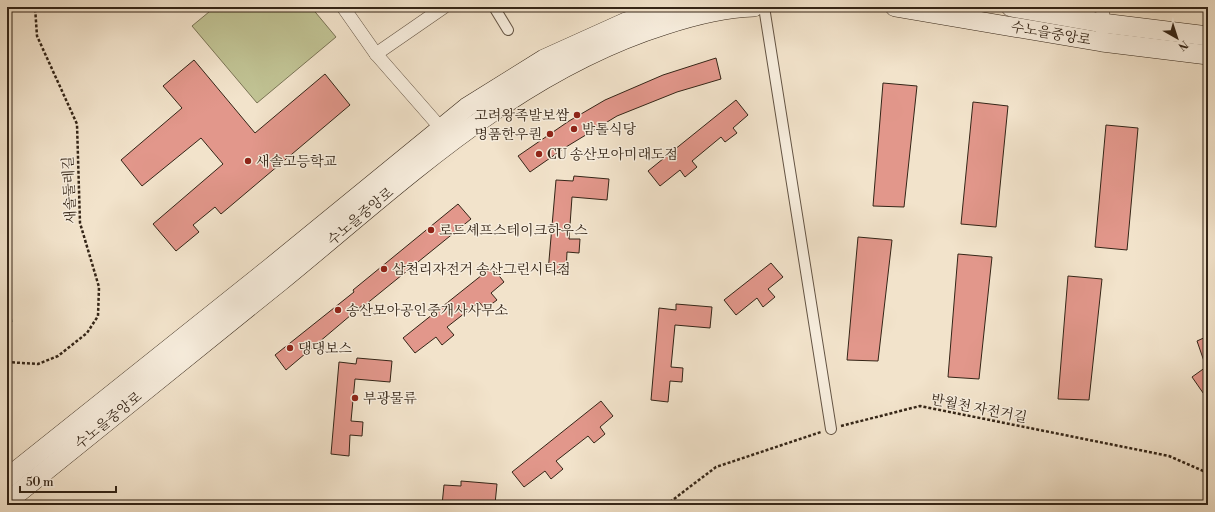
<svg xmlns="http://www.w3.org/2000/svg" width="1215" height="512" viewBox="0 0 1215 512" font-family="'Libre Bodoni','Noto Serif KR',serif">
<rect width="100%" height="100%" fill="#f2e3cb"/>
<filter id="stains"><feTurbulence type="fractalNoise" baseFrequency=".005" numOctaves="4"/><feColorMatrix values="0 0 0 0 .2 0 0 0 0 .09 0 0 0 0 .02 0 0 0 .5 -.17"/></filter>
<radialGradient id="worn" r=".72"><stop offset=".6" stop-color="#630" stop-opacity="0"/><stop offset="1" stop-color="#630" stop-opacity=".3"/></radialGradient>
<polygon fill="#c0c293" stroke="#7a7455" points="215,7 311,7 336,37 257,103 192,26"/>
<polygon fill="#9bbeb7" stroke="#728177" points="7,286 12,322 7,322"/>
<g fill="#e2978b" stroke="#342517">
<polygon points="716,58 721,79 677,92 617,116 566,147 530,172 518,156 569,121 605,100 663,75"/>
<polygon points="194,60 255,133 325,74 350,105 221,214 215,207 193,225 199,232 176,251 153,224 223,164 201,138 142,186 121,160 182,108 163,86"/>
<polygon points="883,83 917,86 904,207 873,206"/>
<polygon points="736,100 748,115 733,128 737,133 725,142 721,137 692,161 697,167 685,177 680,170 660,186 648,171"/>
<polygon points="973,102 1008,106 996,227 961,224"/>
<polygon points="1106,125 1138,128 1127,250 1095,247"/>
<polygon points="574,176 609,179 607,200 572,197 569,239 580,239 579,253 567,252 566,273 548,272 556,180 573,181"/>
<polygon points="458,204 471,219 365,305 364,304 286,370 275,355 354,292 353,290"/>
<polygon points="858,237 892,240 878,361 847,360"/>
<polygon points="958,254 992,257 979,379 948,377"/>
<polygon points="771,263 783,277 768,289 775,297 763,307 757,298 736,315 724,300"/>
<polygon points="492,267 504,282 491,293 497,300 485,309 479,302 447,327 454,335 442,345 436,337 415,353 403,338"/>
<polygon points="1068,276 1102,279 1089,400 1058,399"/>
<polygon points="676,304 712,307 710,328 675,325 671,367 683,368 682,382 670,381 668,402 651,400 659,308 676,310"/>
<polygon points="1208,336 1208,400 1192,377 1206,367 1197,341"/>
<polygon points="357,358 392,361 390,382 355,379 351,421 363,422 362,436 350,435 349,456 331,454 339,362 356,364"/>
<polygon points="601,401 613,416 600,427 605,434 594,443 588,436 556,461 563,469 551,479 545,471 524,487 512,472"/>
<polygon points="461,481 497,484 495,504 460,502 459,505 442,505 444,485 461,486"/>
</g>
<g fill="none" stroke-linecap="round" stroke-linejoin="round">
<g stroke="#645444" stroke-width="12">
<g id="pedestrian">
<polyline points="494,7 508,30"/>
<polyline points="764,7 831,429"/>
</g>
</g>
<g stroke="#645444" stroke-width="14">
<g id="minor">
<polyline points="343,7 376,54 446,134"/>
<polyline points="1102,30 1103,7"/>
<polyline points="376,54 444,7"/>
</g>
</g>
<g stroke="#342517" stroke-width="20">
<g id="secondary">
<polyline points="895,7 1102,42 1208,55"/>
<polyline points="1011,7 1102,23 1208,36"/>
<polyline points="7,478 270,268 467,107 544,59 626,22 678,7"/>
<path d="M7,502C98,428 190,355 281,281C400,184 515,72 665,25C695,15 723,8 754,7"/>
</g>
</g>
<g stroke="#342517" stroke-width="2.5" stroke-dasharray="3 2" stroke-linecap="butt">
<polyline points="7,362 38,364 58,356 87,333 98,316 99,287 80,223 77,124 37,36 35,7"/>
<polyline points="841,426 920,406 1169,456 1208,473"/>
<polyline points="666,505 716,467 821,432"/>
</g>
<use href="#pedestrian" stroke="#f7eddd" stroke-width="10"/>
<use href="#minor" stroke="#f7eddd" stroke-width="13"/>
<use href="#secondary" stroke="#f7eddd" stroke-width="19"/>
</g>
<g fill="#8f2418" stroke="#f7eddd" stroke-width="1.5">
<circle cx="577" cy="115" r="4"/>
<circle cx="574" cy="129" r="4"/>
<circle cx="550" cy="134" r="4"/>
<circle cx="539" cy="154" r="4"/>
<circle cx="248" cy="161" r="4"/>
<circle cx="431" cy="230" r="4"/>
<circle cx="384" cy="269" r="4"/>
<circle cx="338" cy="310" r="4"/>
<circle cx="290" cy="348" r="4"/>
<circle cx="355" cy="398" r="4"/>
</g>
<g text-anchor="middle" stroke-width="3" stroke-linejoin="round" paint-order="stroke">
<g font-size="14" fill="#342517" stroke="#f7eddd">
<text transform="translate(1051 33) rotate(10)" y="5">수노을중앙로</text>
<text transform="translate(69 190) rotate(-93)" y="5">새솔둘레길</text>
<text transform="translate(360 216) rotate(-40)" y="5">수노을중앙로</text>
<text transform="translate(979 408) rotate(11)" y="5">반월천 자전거길</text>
<text transform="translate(108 420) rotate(-39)" y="5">수노을중앙로</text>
</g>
<g font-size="14" fill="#342517" stroke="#f7eddd" text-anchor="start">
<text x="569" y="120" text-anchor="end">고려왕족발보쌈</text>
<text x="582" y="134">밤톨식당</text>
<text x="542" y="139" text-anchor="end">명품한우퀀</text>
<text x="547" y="159">CU 송산모아미래도점</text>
<text x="256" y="166">새솔고등학교</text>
<text x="439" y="235">로드셰프스테이크하우스</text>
<text x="392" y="274">삼천리자전거 송산그린시티점</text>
<text x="346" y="315">송산모아공인중개사사무소</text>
<text x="298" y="353">댕댕보스</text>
<text x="363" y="403">부광물류</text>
</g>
</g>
<rect width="1215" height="512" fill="none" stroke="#f2e3cb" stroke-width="24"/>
<rect x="8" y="8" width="1199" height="496" fill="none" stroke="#342517" stroke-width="2"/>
<rect x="12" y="12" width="1191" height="488" fill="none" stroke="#342517"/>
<g transform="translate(1177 38) rotate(141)" stroke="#f7eddd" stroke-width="3" paint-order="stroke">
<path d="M0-3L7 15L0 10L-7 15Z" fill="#342517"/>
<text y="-6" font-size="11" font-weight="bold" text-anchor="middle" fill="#342517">N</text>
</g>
<path d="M20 486v6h96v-6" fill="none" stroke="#342517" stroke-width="2"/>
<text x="26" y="486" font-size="12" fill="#342517" stroke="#f7eddd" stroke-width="3" paint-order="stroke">50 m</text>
<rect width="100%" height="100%" filter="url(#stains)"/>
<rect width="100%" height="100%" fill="url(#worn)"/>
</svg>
